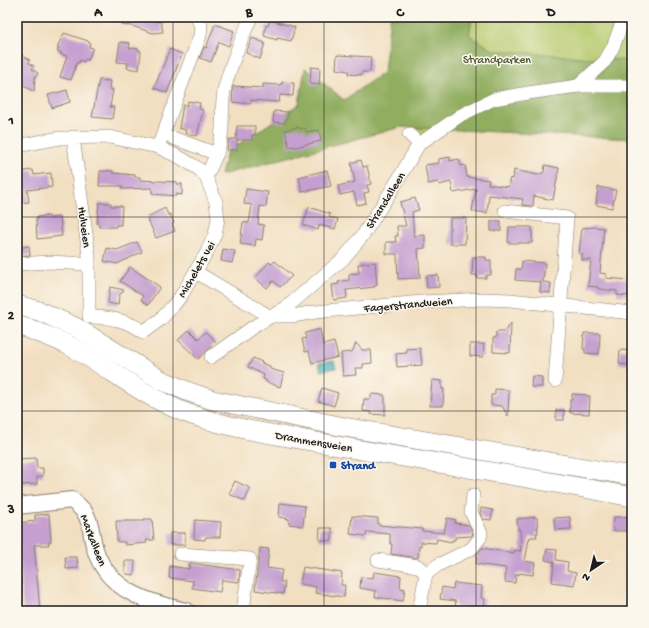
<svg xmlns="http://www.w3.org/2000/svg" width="649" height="628" viewBox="0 0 649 628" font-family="'Gochi Hand',sans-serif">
<rect width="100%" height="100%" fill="#fbf7ec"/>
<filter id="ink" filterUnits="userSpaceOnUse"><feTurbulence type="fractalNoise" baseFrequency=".025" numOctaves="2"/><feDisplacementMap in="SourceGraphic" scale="8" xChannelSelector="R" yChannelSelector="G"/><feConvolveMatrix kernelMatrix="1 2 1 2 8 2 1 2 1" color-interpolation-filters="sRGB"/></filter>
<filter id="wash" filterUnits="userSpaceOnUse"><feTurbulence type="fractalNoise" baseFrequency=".012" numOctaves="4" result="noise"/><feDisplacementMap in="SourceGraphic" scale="16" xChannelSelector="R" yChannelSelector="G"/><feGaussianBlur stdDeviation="0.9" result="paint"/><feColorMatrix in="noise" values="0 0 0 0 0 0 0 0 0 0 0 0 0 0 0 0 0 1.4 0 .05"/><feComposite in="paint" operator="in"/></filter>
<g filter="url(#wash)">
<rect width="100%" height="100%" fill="#f2dfc1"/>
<polygon fill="#b7ca6e" stroke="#6a7345" points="453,17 632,17 632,93 532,93 419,136 413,129 422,108"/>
<polygon fill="#91ae61" stroke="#56653e" points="390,17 472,17 469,35 493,50 632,61 632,139 401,127 221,175 227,152 299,104 305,68 344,100 384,72"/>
<polygon fill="#42b1bc" stroke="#2f666c" points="334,361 336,368 321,371 319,363"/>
<g id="blocks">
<g fill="#c59fd0">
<polygon points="111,17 137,17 161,22 163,32 153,33 132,26 122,25 122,23 111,19"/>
<polygon points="270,20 295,27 291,41 277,38 277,40 264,36 266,25 268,26"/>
<polygon points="215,24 234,31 229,46 219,42 211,62 200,58 204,47 206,48"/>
<polygon points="64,33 88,41 88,42 90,43 89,47 93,48 88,60 85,59 84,62 80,60 79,63 77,62 71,80 60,77 67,56 60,54 61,52 57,51 59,47 57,47"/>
<polygon points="252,38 265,43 260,59 246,53"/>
<polygon points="120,42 130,43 129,48 139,49 139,51 141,51 139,70 127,68 128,63 117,62"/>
<polygon points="170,49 182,54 167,93 154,88"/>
<polygon points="17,52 30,60 29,63 34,66 32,69 38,73 35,77 34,92 17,81"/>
<polygon points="337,55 371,57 370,72 362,72 361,75 348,74 349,71 336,69"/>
<polygon points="311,67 320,68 319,85 310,84"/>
<polygon points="99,80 110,81 109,89 113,90 110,107 114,107 112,119 92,117"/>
<polygon points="282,82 294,83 293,96 280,95 279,102 251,100 251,104 232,102 233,86 263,88 263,84 279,85 282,84"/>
<polygon points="67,90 70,102 52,108 48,95"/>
<polygon points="188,101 200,103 199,109 203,110 197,136 185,133 186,130 179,128 183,105 187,106"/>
<polygon points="274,111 289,112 285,123 273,122"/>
<polygon points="237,126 255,126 255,135 252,135 252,140 237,140 237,150 227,150 229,139 236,139"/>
<polygon points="299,127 300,129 305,128 306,132 319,130 321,141 296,147 294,147 294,146 289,147 285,130"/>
<polygon points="450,157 450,161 459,159 461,166 465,165 467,177 489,180 488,184 508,187 510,178 513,179 514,170 538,175 544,172 545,165 559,168 553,200 534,196 533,206 522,205 523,199 489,195 487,213 472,211 476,189 453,193 451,182 439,185 438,182 428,184 425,165 439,163 439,159"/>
<polygon points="361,160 363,167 367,166 371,184 367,185 369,192 364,193 366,203 357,205 354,192 340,195 338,186 355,182 351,163"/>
<polygon points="33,170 34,175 51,173 52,187 27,190 29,202 19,203 17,186 17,172"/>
<polygon points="327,170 331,186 302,192 299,177"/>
<polygon points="100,171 113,171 113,173 135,175 135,177 140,177 140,180 177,182 177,184 182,184 182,195 176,194 176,196 154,194 152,193 152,188 122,189 122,186 99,186"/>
<polygon points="598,187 616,190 612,208 596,205"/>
<polygon points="246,189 268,192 266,207 260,206 258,224 264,225 262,240 256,239 255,246 240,244 243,222 249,223 252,205 244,204"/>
<polygon points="415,198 419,210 412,212 414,236 425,235 425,248 418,249 420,278 398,279 397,254 386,254 386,242 396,242 395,236 398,236 397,226 406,226 400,202"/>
<polygon points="99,203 111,203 111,206 122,206 121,225 116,225 116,227 99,227 99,224 97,224"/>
<polygon points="309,207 330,214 329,217 338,219 335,229 319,225 318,230 303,225"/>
<polygon points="165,208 168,215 170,214 174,223 172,224 175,231 156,238 147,217"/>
<polygon points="49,216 49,218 60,217 62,236 37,239 36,220 37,220 37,217"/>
<polygon points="450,218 466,218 465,244 450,244"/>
<rect x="491" y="221" width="10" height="10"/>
<polygon points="509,227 532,227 532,243 508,243"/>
<polygon points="594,227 604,228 600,273 606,274 606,278 629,280 628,296 617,295 617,291 598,289 598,287 588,286 591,260 582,260 582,254 579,254 582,228"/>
<polygon points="137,242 142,252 117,264 104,261 107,248 117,250"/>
<polygon points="29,246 30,255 17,256 17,248"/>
<polygon points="223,249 235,251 232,263 221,261"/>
<polygon points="473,257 486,257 486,260 491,260 491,275 486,275 486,278 477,278 477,275 472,275"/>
<polygon points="275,261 292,276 280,287 273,281 267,288 255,278 269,262 271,264"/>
<polygon points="522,261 545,263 543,282 551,283 550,293 540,292 541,282 515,280 516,269 521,269"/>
<polygon points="375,262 377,285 374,286 375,287 346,290 347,298 334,300 332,285 339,284 338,282 349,280 349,274 359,273 358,264"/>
<polygon points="130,267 160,287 148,305 141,300 143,296 120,281"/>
<polygon points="438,275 439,287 427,288 426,276"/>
<polygon points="110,287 124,290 119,296 118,305 108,303"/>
<polygon points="511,323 510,353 493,352 493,338 496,338 496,332 504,332"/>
<polygon points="320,329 323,345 334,342 338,357 312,363 309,351 305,352 302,339 306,338 305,333"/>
<polygon points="189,330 198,339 206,332 216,342 198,359 178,340"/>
<polygon points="584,333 600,333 599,354 585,353 585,349 583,349"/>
<polygon points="356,343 362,350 371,350 372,363 363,364 363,368 355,368 356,375 343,376 341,353 352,352"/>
<polygon points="470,344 484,344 483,357 470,356"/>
<polygon points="420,348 422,365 397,367 396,354 407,353 406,349"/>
<polygon points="620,350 632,351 632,365 619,364"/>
<polygon points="253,358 262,362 261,363 270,366 270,369 284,373 280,387 266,382 266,380 263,379 264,375 248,367"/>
<polygon points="532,376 542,377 542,387 531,387"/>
<polygon points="432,380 442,381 442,389 444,389 443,406 430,406"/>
<polygon points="322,388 338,393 334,406 318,401"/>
<polygon points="495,389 509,390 508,416 502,406 491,405 491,395 495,395"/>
<polygon points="371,394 384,395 385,398 385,415 370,414 371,412 363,411 364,399 371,399"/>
<polygon points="572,394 587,395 587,396 590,396 589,414 570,413 570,400 572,400"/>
<rect x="556" y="410" width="8" height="10"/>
<polygon points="36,458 37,468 43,468 43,476 37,477 37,484 19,485 17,459"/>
<polygon points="235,481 250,488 245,501 229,494"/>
<polygon points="280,503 305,506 303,526 289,524 289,519 279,517"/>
<polygon points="481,508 493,510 491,520 483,519 480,513"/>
<polygon points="49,514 51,542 48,542 49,545 34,545 40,610 23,611 17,523 35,521 35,515"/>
<polygon points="352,516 378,518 378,525 422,529 422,531 444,533 447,518 456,520 455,523 469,525 473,534 471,536 455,537 455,540 452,540 452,542 437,539 436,543 421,542 421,546 419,546 418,558 391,554 392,544 390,544 390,534 367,532 366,536 350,534"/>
<polygon points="535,517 537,518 538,533 536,533 537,537 530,537 530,539 529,539 525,561 535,563 533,575 519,573 519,575 516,574 515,583 505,582 506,568 476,564 477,554 482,548 514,553 515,550 521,551 520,529 518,530 517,519"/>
<polygon points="570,517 571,529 555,530 554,518"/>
<polygon points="614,517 631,517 630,531 613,531"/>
<polygon points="144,519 152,519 154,540 146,540 147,543 125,545 125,542 119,542 117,541 116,521 144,521"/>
<polygon points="195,520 221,522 220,537 206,537 205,540 194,539"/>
<polygon points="320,528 332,528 332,541 319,540"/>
<rect x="170" y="533" width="15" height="12"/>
<polygon points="260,548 269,549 267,568 282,570 280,582 285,582 283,594 255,590"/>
<polygon points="547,549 557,550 556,560 568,562 567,571 576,573 574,585 552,582 554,562 545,560"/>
<polygon points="65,557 77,557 78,568 66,569"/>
<polygon points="125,561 135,561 134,575 127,574 125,572"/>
<polygon points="190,563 240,570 239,582 222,580 220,592 192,588 193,581 169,578 170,566 189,569"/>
<polygon points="303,567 342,573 341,585 345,585 344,597 315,593 316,587 300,584"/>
<polygon points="374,572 401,576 400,588 405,589 403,601 375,597 376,591 360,588 361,577 373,578"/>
<polygon points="454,583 482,586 481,598 485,599 484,611 455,607 456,601 440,599 442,587 453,589"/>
</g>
</g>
</g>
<g filter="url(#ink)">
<use href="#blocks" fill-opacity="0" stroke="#877e6e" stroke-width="1"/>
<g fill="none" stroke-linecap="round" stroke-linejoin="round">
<g stroke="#877e6e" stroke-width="14">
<g id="minor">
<polyline points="578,86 605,61 613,47 624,17"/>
<polyline points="409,134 419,144"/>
<polyline points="173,138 217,154"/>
<path d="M17,146L60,138L109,137L158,147L181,158L199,169L206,177L216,202L218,219L215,234L207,252L181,296L172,307L161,319L143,332C129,320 108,317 89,317V256L73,137"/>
<polyline points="158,147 200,36 201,26 197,17"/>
<path d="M206,177C212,165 219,151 221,137C224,119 220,100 226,83C232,61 242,38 251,17"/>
<polyline points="505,211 567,218 555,381"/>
<polyline points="17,264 49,262 89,264"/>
<polyline points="196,272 269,316 293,316 315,312 422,302 484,299 510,300 632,313"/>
<polyline points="211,357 253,327 287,307 343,259 363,235 393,188 419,144 461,115 494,99 528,93 578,86 632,86"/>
<polyline points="180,554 250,559 243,611"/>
<polyline points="378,560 418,566 426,574"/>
<polyline points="419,611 426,574 438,565 471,549 480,538 481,533 471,512 473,495"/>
</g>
</g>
<g stroke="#877e6e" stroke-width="18">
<path id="major" d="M17,506L72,500C76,504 82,508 85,513C92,523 91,537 95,549C107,590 148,603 187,611"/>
</g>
<g stroke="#877e6e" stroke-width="20">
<g id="highway">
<polyline points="17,305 39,311 77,328 161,380 189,392 213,400 344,427 632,476"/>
<path d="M17,325C35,331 52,337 68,345C111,368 148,401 195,416C241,431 291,437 338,446C436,463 534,478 632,497"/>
</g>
</g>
<use href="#minor" stroke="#fff" stroke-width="13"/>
<use href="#major" stroke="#fff" stroke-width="16"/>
<use href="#highway" stroke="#fff" stroke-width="19"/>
</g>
</g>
<path fill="none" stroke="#1c1c1c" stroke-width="1" stroke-opacity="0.55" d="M173,17V611M324,17V611M476,17V611M17,217H632M17,411H632"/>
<rect fill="#1a4fb4" stroke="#fbf7ec" stroke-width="1.5" x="329" y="461" width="8" height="8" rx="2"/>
<g text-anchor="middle" stroke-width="3" stroke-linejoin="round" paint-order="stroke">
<g font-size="12" fill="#525939" stroke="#fbf7ec">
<text x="497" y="63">Strandparken</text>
</g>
<g font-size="12" fill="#1c1c1c" stroke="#fbf7ec">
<text transform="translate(385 200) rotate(-58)" y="4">Strandalleen</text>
<text transform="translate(85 227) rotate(82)" y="4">Hulveien</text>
<text transform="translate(196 269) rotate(-60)" y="4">Michelets vei</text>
<text transform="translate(408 304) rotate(-5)" y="4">Fagerstrandveien</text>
<text transform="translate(314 441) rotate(10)" y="4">Drammensveien</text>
<text transform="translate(94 540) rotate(69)" y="4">Markalleen</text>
</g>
<g font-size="12" font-weight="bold" fill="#164399" stroke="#fbf7ec" text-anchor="start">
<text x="341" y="469">Strand</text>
</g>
</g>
<rect width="649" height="628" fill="none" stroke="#fbf7ec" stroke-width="44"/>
<g transform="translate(591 570) rotate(215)" stroke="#fbf7ec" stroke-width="3" paint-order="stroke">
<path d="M0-3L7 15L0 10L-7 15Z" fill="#1c1c1c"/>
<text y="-6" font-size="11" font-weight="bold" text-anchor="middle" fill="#1c1c1c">N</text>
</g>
<rect x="22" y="22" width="605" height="584" fill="none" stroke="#1c1c1c" stroke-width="1.5"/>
<g font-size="13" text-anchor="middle" font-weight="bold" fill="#1c1c1c">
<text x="98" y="16">A</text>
<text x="249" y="16">B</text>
<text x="400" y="16">C</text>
<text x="551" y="16">D</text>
<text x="11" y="124">1</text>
<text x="11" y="319">2</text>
<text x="11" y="513">3</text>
</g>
</svg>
